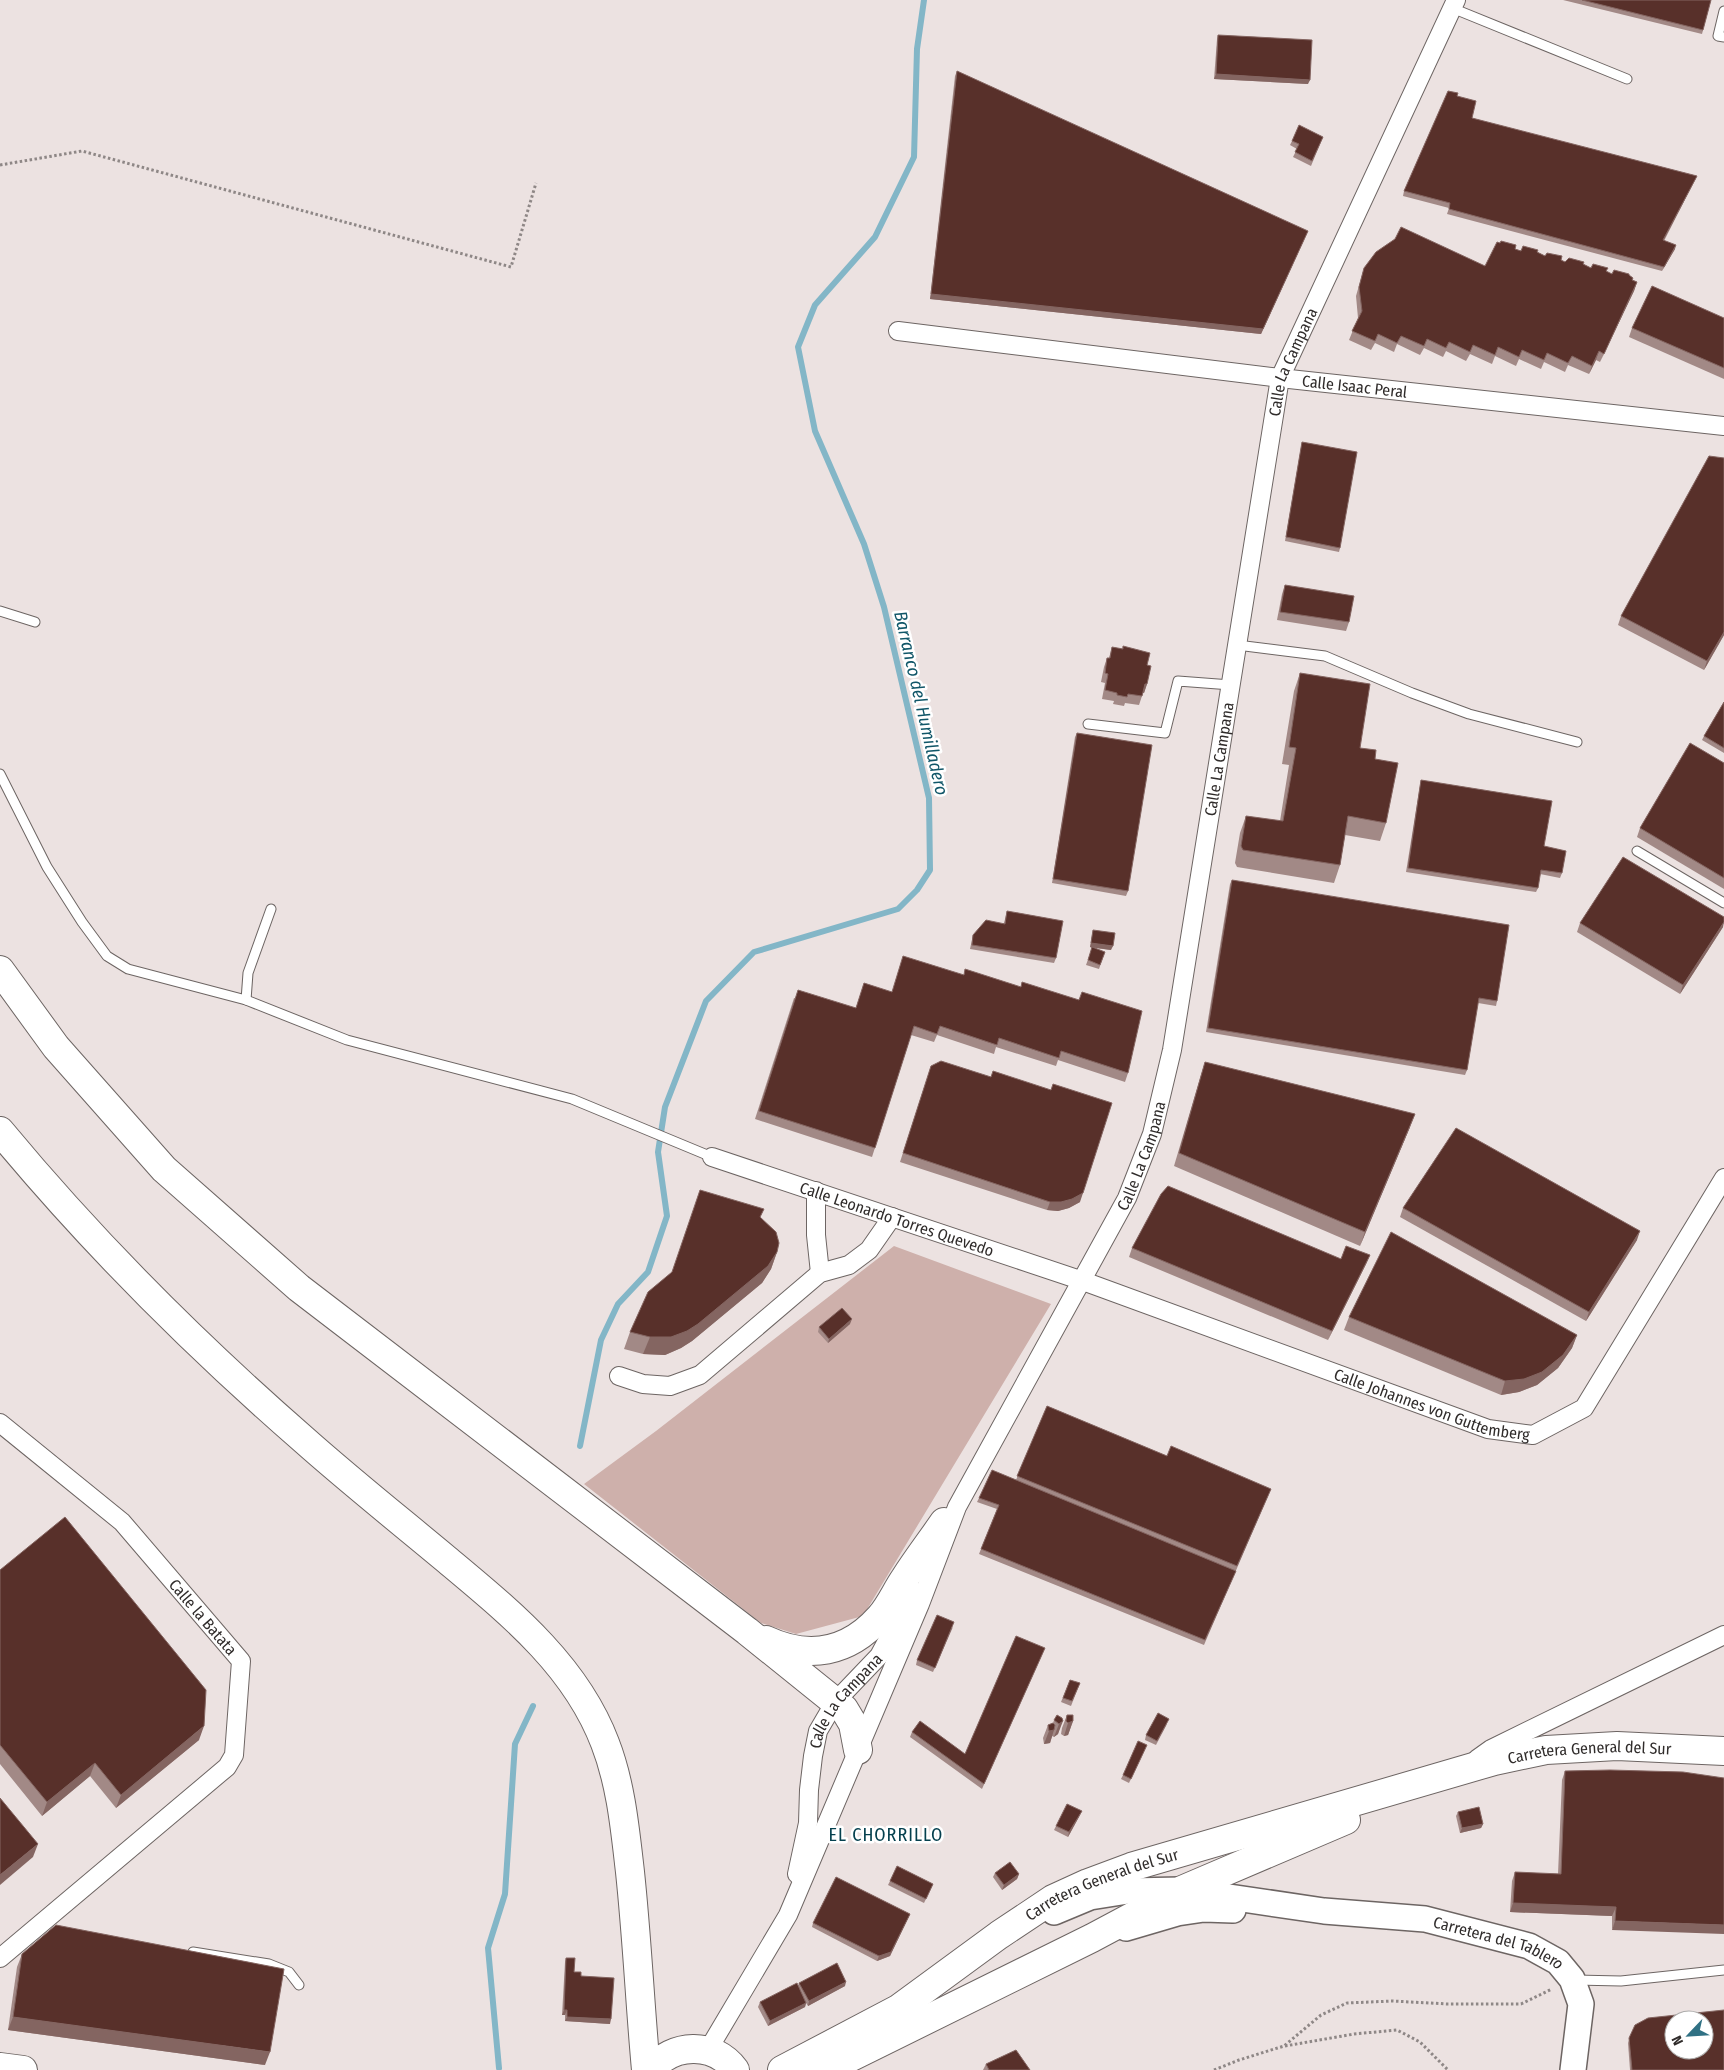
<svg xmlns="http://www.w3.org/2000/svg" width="1724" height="2070" viewBox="0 0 1724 2070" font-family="'Fira Sans Condensed',sans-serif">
<rect width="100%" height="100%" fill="#ece2e1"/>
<polygon fill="#ceb0ab" points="894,1246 1051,1304 863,1616 796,1634 761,1623 584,1484 656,1431"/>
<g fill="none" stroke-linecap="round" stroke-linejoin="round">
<g stroke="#83b6c7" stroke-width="6">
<polyline points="580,1446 601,1340 618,1304 648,1272 667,1216 658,1152 665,1107 706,1001 754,952 898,909 917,890 930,870 929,798 884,607 864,544 815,431 798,347 815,305 875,237 914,157 917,49 924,0"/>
<polyline points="499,2068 488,1948 505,1894 515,1744 533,1706"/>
</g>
<g stroke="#6d6563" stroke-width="11">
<g id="service">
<polyline points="1452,8 1627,79"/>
<polyline points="1724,11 1718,36 1724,37"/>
<polyline points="0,611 35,622"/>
<polyline points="1237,645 1325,656 1412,693 1469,714 1577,742"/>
<polyline points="1088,724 1165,733 1178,681 1231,685"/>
<polyline points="0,774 47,867 82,922 107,956 128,969 246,1000 347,1040 572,1099 712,1157"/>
<polyline points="1637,851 1724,903"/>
<polyline points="246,1000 248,973 271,909"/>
<polyline points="193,1952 269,1964 289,1972 299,1985"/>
<polyline points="1575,1980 1621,1981 1724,1970"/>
</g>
</g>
<g stroke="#6d6563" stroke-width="20">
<g id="minor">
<path id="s1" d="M898,331L1280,378L1724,426"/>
<path id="s2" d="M712,1157L1083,1281L1488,1429L1533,1435L1584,1408L1724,1178"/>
<polyline points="816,1191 816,1235 820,1273"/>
<polyline points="619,1376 643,1384 670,1386 700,1375 820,1273 849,1265 869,1250 892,1217"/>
<path id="s3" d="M0,1423L122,1522L241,1661L234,1755L227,1767L0,1958"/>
<polyline points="1477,1759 1491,1749 1724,1635"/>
<path id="s4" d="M797,1874L808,1823L809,1790L813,1756L818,1731L835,1702L879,1656L914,1591"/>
<path id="s5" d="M708,2050L788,1915L920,1604L957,1507L1127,1198L1152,1134L1172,1050L1280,378L1456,0"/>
</g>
</g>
<g stroke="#6d6563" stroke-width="28">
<g id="secondary">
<path id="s6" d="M1054,1912L1090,1897L1128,1891L1182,1890L1324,1911L1425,1919L1529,1946L1558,1962L1572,1979L1581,2004L1573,2070"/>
<polyline points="1126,1928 1177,1913 1204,1909 1233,1910"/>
</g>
</g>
<g stroke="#6d6563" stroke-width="30">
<g id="primary">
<polyline points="0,2067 23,2070"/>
<path d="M651,2070C672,2043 714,2041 735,2070"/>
<path id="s7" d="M782,2070L898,2009L999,1935L1053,1899L1088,1883L1131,1867L1494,1761L1546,1750L1617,1746L1724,1751"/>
<polyline points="825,2070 1092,1938 1182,1890 1346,1820"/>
</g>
</g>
<g stroke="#6d6563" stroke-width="30">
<g id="motorway">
<polyline points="0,970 56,1047 164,1169 299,1288 747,1631 844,1709 853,1724 858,1750"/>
<path d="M0,1131C92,1242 194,1344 303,1439C349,1480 398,1519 446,1559C508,1611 575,1664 605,1743C621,1784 625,1829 630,1872C637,1938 640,2004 646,2070"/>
<path d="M766,1640C809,1660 848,1653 880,1617C890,1606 896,1591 905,1578C917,1559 931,1541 944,1522"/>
</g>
</g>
<g stroke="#8e8786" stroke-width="3" stroke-dasharray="2.5 2.5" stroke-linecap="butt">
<polyline points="0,165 82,151 511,267 536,183"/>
<polyline points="1285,2046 1354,2034 1397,2030 1420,2042 1448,2070"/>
<polyline points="1214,2070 1239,2060 1284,2046 1321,2015 1347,2003 1392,2001 1448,2004 1521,2004 1552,1989"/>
</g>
<use href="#service" stroke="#fff" stroke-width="9"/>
<use href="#minor" stroke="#fff" stroke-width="18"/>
<use href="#secondary" stroke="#fff" stroke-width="25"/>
<use href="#primary" stroke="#fff" stroke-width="28"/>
<use href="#motorway" stroke="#fff" stroke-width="28"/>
</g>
<g fill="#a28986">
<polygon points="1563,0 1711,0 1702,34"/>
<polygon points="1218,35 1308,84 1214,79 1217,39"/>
<polygon points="957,71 1306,235 1261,334 930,299 955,76"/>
<polygon points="1457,96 1472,118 1697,176 1664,241 1675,249 1662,271 1447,214 1449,208 1403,196 1404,191"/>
<polygon points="1323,137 1311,166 1293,157 1297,149 1290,145 1292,141"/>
<polygon points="1515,249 1518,250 1537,252 1545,256 1561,260 1565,262 1583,264 1591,268 1607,272 1612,274 1629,275 1633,280 1637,282 1634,291 1600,362 1596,360 1589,374 1568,365 1565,372 1544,362 1541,369 1519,359 1516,366 1495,356 1492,364 1470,354 1466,361 1446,351 1443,357 1424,348 1420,355 1397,344 1394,352 1375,343 1371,350 1349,340 1358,318 1356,296 1364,268 1485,266"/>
<polygon points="1724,318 1724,379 1629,337 1632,328"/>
<polygon points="1302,442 1340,548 1339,552 1285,541 1301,447"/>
<polygon points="1285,585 1349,622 1346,631 1277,620 1282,594"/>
<polygon points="1621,616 1724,635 1704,670 1618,625"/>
<polygon points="1123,646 1147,665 1147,684 1144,693 1143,693 1139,705 1125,703 1124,706 1113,704 1114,701 1102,699 1105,683 1101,682 1104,667 1107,658 1109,658 1112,647 1122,649"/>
<polygon points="1300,673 1360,748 1375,759 1386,823 1380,841 1345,835 1340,865 1334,883 1237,867 1235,863 1240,833 1246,816 1280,821 1289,765 1282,764 1294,691"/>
<polygon points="1724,702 1724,753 1702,740 1704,736"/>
<polygon points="1077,733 1128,891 1126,896 1052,883 1075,737"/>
<polygon points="1724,763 1724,889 1637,837 1640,828"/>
<polygon points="1421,780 1544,846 1562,873 1560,878 1540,874 1538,888 1536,892 1406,872 1420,785"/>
<polygon points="1232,880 1497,1001 1496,1006 1478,1003 1467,1070 1465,1075 1206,1032 1230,884"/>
<polygon points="1007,911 1056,958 1054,963 970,949 973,935 1004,923"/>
<polygon points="1580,923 1723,927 1680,994 1577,932"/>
<polygon points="1093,930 1111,950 1095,948 1105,952 1099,969 1086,965 1092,948 1090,947 1092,935"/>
<polygon points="864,983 1128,1073 1125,1082 1058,1060 1056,1066 996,1047 994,1054 937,1035 934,1042 911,1035 872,1157 755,1119 794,998 856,1008"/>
<polygon points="1205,1062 1410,1127 1360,1246 1174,1166 1201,1075"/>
<polygon points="931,1066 1080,1202 1069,1208 1058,1211 1047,1210 900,1162"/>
<polygon points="1403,1208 1637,1240 1586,1321 1400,1217"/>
<polygon points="764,1209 760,1218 777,1252 771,1269 762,1283 692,1341 681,1348 665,1355 643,1354 624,1349 630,1332"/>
<polygon points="1132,1248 1341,1259 1370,1255 1366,1264 1328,1340 1129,1257"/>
<polygon points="1349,1317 1577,1335 1572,1348 1558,1368 1537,1385 1519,1392 1501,1395 1344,1330"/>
<polygon points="850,1324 828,1343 818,1332 819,1327"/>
<polygon points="1047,1406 1167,1456 1271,1489 1204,1645 979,1554 997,1509 977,1502 979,1498 1016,1480"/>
<polygon points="0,1570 199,1740 116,1808 90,1776 42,1816 0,1764"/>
<polygon points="953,1627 933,1672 916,1665 917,1660"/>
<polygon points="1045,1648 982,1789 910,1737 912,1732 965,1754"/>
<polygon points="1070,1680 1080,1683 1071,1706 1061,1702"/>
<polygon points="1067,1715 1073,1721 1068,1735 1064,1736 1061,1734 1062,1728"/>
<polygon points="1062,1718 1058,1734 1054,1737 1052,1736 1050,1743 1044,1744 1043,1738 1048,1725 1053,1723 1054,1720"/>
<polygon points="1167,1724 1156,1745 1145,1740 1146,1735"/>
<polygon points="1145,1749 1129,1783 1121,1779 1123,1775"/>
<polygon points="1565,1771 1683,1772 1612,1930 1612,1916 1510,1912 1512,1881 1515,1872 1558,1874 1562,1780"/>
<polygon points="1458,1812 1483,1824 1481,1828 1460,1833 1456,1816"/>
<polygon points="1080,1815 1068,1837 1054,1830 1056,1826"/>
<polygon points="995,1873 1019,1874 1017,1879 1002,1890 993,1877"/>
<polygon points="890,1881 933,1884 924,1903 888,1885"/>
<polygon points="910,1914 890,1956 877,1961 812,1927 813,1923"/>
<polygon points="22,1954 265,2065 8,2030 17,1967"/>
<polygon points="566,1958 574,1972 581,1976 610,2024 565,2021 565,2015 562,2015 565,1962"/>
<polygon points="799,1983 845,1986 808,2006 806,2003 805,2007 768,2026 758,2007 760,2002 798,1986"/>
<polygon points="1635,2025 1724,2070 1630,2070 1628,2043"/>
<polygon points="986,2064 1030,2070 983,2070"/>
</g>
<g fill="#846561">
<polygon points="1216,74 1310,80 1308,84 1214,79"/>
<polygon points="1697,176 1695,180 1661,245 1663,240"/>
<polygon points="1308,231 1261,334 930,299 931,294"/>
<polygon points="1676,245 1675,249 1662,271 1664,267"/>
<polygon points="1637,282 1634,291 1600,362 1604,354"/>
<polygon points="1599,351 1596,360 1589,374 1592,366"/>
<polygon points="1724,632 1724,635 1704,670 1707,661"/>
<polygon points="1145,684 1147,684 1144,693 1142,692"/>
<polygon points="1724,922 1723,927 1680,994 1683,985"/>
<polygon points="1091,943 1113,946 1111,950 1090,947"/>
<polygon points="1415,1114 1410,1127 1360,1246 1365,1232"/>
<polygon points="1083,1193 1080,1202 1069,1208 1058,1211 1047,1210 1050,1202"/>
<polygon points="1640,1231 1637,1240 1586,1321 1589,1312"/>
<polygon points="777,1252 771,1269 762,1283 692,1341 681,1348 665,1355 643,1354 650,1337"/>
<polygon points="1370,1255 1366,1264 1328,1340 1332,1331"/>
<polygon points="852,1319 850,1324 828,1343 829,1339"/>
<polygon points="1577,1335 1572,1348 1558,1368 1537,1385 1519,1392 1501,1395 1505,1381"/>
<polygon points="1063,1721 1058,1734 1054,1737 1059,1724"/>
<polygon points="1073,1721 1068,1735 1064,1736 1068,1723"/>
<polygon points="204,1726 199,1740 116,1808 121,1795"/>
<polygon points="1054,1730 1050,1743 1044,1744 1049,1731"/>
<polygon points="95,1763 90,1776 42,1816 47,1802"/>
<polygon points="1082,1811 1080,1815 1068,1837 1069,1832"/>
<polygon points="1483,1824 1481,1828 1460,1833 1462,1828"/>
<polygon points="38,1844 33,1857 0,1885 0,1875"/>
<polygon points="1019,1874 1017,1879 1002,1890 1004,1885"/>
<polygon points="1513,1903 1616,1907 1612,1916 1510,1912"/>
<polygon points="910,1914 890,1956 877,1961 879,1956"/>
<polygon points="1615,1921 1724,1925 1724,1934 1612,1930"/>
<polygon points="846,1982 845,1986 808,2006 809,2001"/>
<polygon points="806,2003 805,2007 768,2026 770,2021"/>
<polygon points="564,2010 567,2010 565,2015 562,2015"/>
<polygon points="13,2017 270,2052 265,2065 8,2030"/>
<polygon points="567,2017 611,2019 610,2024 565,2021"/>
</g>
<g fill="#58302a" stroke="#846561" fill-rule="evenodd">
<polygon points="1582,0 1711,0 1703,30"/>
<polygon points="1218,35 1312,40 1310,80 1216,74"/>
<polygon points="957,71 1308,231 1263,329 931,294"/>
<polygon points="1448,91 1458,93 1457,96 1476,101 1472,118 1697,176 1663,240 1676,245 1664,267 1449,209 1450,203 1404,191"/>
<polygon points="1299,125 1323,137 1312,161 1295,152 1299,144 1292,141"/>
<polygon points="1401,227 1485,266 1497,242 1500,243 1501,241 1516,245 1515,249 1521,251 1523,246 1538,250 1537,252 1545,256 1547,253 1562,256 1561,260 1565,262 1569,258 1584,262 1583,264 1591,268 1593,264 1608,268 1606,271 1612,274 1614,270 1629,274 1629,275 1633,278 1632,280 1637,282 1604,354 1599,351 1592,366 1572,356 1568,363 1547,353 1544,360 1522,350 1519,357 1498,347 1495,355 1473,345 1470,352 1449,342 1446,348 1427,339 1424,346 1401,336 1397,343 1378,334 1375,341 1352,331 1362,311 1359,287 1364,268 1376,252 1395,239"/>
<polygon points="1652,286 1724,318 1724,368 1632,328"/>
<polygon points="1302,442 1357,452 1340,548 1286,537"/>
<polygon points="1709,456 1724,458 1724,632 1707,661 1621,616"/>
<polygon points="1285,585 1354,596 1349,622 1280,612"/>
<polygon points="1123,646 1150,653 1147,665 1151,666 1147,684 1145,684 1142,696 1128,694 1127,697 1117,695 1117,693 1105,690 1108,674 1105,673 1107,658 1110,658 1112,647 1123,649"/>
<polygon points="1300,673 1370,684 1360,748 1376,750 1375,759 1398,763 1386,823 1348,816 1340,865 1243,850 1241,846 1246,816 1283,821 1296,748 1289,747"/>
<polygon points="1724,702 1724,748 1704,736"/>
<polygon points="1077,733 1152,745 1128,891 1053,879"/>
<polygon points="1690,743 1724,763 1724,878 1640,828"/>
<polygon points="1421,780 1552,801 1544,846 1566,851 1562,873 1541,870 1538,888 1408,868"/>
<polygon points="1623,857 1724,917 1724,922 1683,985 1580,923"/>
<polygon points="1232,880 1509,925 1497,1001 1479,998 1467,1070 1208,1028"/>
<polygon points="1007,911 1063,921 1056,958 972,945 973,935 986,920 1005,924"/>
<polygon points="1093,930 1115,933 1113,946 1091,943"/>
<polygon points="1092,947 1105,952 1100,965 1088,960"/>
<polygon points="903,956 964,975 965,969 1021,987 1022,982 1079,1000 1082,992 1142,1011 1128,1073 1061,1051 1059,1058 999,1038 997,1045 940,1026 937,1034 914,1026 875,1148 759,1111 798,990 856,1008 864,983 892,992"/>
<polygon points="941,1061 991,1077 993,1071 1051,1090 1053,1084 1112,1103 1083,1193 1072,1199 1061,1202 1050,1202 903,1153 931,1066"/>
<polygon points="1205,1062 1415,1114 1365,1232 1179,1153"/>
<polygon points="1456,1128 1640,1231 1589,1312 1403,1208"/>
<polygon points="1168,1186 1341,1259 1346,1246 1370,1255 1332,1331 1132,1248 1161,1194"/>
<polygon points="700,1190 764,1209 760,1217 776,1232 779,1243 777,1252 768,1266 698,1324 687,1331 671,1337 650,1337 630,1332 648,1292 672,1272"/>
<polygon points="1391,1232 1577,1335 1563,1355 1542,1372 1524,1379 1505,1381 1349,1317"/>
<polygon points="842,1308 852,1319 829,1339 819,1327"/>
<polygon points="1047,1406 1167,1456 1171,1446 1271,1489 1237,1566 1017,1476"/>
<polygon points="992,1470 1236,1571 1205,1640 981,1549 999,1505 979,1498"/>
<polygon points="65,1517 206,1690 204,1726 121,1795 95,1763 47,1802 0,1745 0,1570"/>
<polygon points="937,1615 954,1622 935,1668 917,1660"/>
<polygon points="1016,1636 1045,1648 984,1784 912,1732 920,1721 965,1754"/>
<polygon points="1070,1680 1080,1683 1072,1701 1063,1698"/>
<polygon points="1158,1713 1169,1719 1157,1741 1146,1735"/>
<polygon points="1057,1715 1062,1718 1063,1721 1059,1724 1054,1720"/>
<polygon points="1067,1715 1073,1715 1073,1721 1068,1723 1066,1721"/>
<polygon points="1053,1723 1055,1725 1054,1730 1049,1731 1048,1725"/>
<polygon points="1138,1741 1147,1745 1131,1779 1123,1775"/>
<polygon points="1610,1770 1683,1772 1724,1778 1724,1925 1615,1921 1616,1907 1513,1903 1515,1872 1561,1874 1565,1771"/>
<polygon points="0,1798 38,1844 0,1875"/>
<polygon points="1067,1804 1082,1811 1069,1832 1056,1826"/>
<polygon points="1479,1807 1483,1824 1462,1828 1458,1812"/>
<polygon points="1010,1862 1019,1874 1004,1885 995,1873"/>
<polygon points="897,1866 933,1884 926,1899 890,1881"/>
<polygon points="836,1877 910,1914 891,1952 879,1956 813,1923"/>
<polygon points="56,1925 284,1969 270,2052 13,2017 22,1954"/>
<polygon points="566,1958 575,1958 574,1972 581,1972 581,1976 614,1978 611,2019 567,2017 567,2010 564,2010"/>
<polygon points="837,1963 846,1982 809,2001 799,1983"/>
<polygon points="797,1983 806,2003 770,2021 760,2002"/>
<path d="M1724,2010V2070H1632L1629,2038L1635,2025L1648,2018ZM1674,2020H1704V2050H1674Z"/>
<polygon points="1016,2050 1030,2070 989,2070 986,2064"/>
</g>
<g text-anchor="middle" stroke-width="5" stroke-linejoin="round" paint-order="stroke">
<g font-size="16" fill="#302c2b" stroke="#fff">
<text dy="6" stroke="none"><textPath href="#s5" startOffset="1806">Calle La Campana</textPath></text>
<text dy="6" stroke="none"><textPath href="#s1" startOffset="460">Calle Isaac Peral</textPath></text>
<text dy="6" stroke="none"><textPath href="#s5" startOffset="1401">Calle La Campana</textPath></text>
<text dy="6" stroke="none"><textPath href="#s5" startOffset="996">Calle La Campana</textPath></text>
<text dy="6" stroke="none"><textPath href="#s2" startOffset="195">Calle Leonardo Torres Quevedo</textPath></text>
<text dy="6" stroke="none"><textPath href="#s2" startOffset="762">Calle Johannes von Guttemberg</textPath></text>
<text dy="6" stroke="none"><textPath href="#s3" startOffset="282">Calle la Batata</textPath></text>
<text dy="6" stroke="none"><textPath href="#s4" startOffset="185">Calle La Campana</textPath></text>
<text dy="6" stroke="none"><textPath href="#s7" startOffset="880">Carretera General del Sur</textPath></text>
<text dy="6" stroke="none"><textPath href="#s7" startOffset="372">Carretera General del Sur</textPath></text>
<text dy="6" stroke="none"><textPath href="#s6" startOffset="454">Carretera del Tablero</textPath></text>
</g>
<g font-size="18" font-style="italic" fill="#105668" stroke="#fff">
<text transform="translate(921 703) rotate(77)" y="6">Barranco del Humilladero</text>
</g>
<g font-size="18" letter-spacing="1" fill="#05404e" stroke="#fff">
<text x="886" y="1841">EL CHORRILLO</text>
</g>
</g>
<g transform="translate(1689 2035) rotate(245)"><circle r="24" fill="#ffffff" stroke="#acabaa"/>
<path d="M0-4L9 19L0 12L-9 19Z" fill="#307184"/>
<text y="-8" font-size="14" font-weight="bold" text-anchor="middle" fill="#302c2b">N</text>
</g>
</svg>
